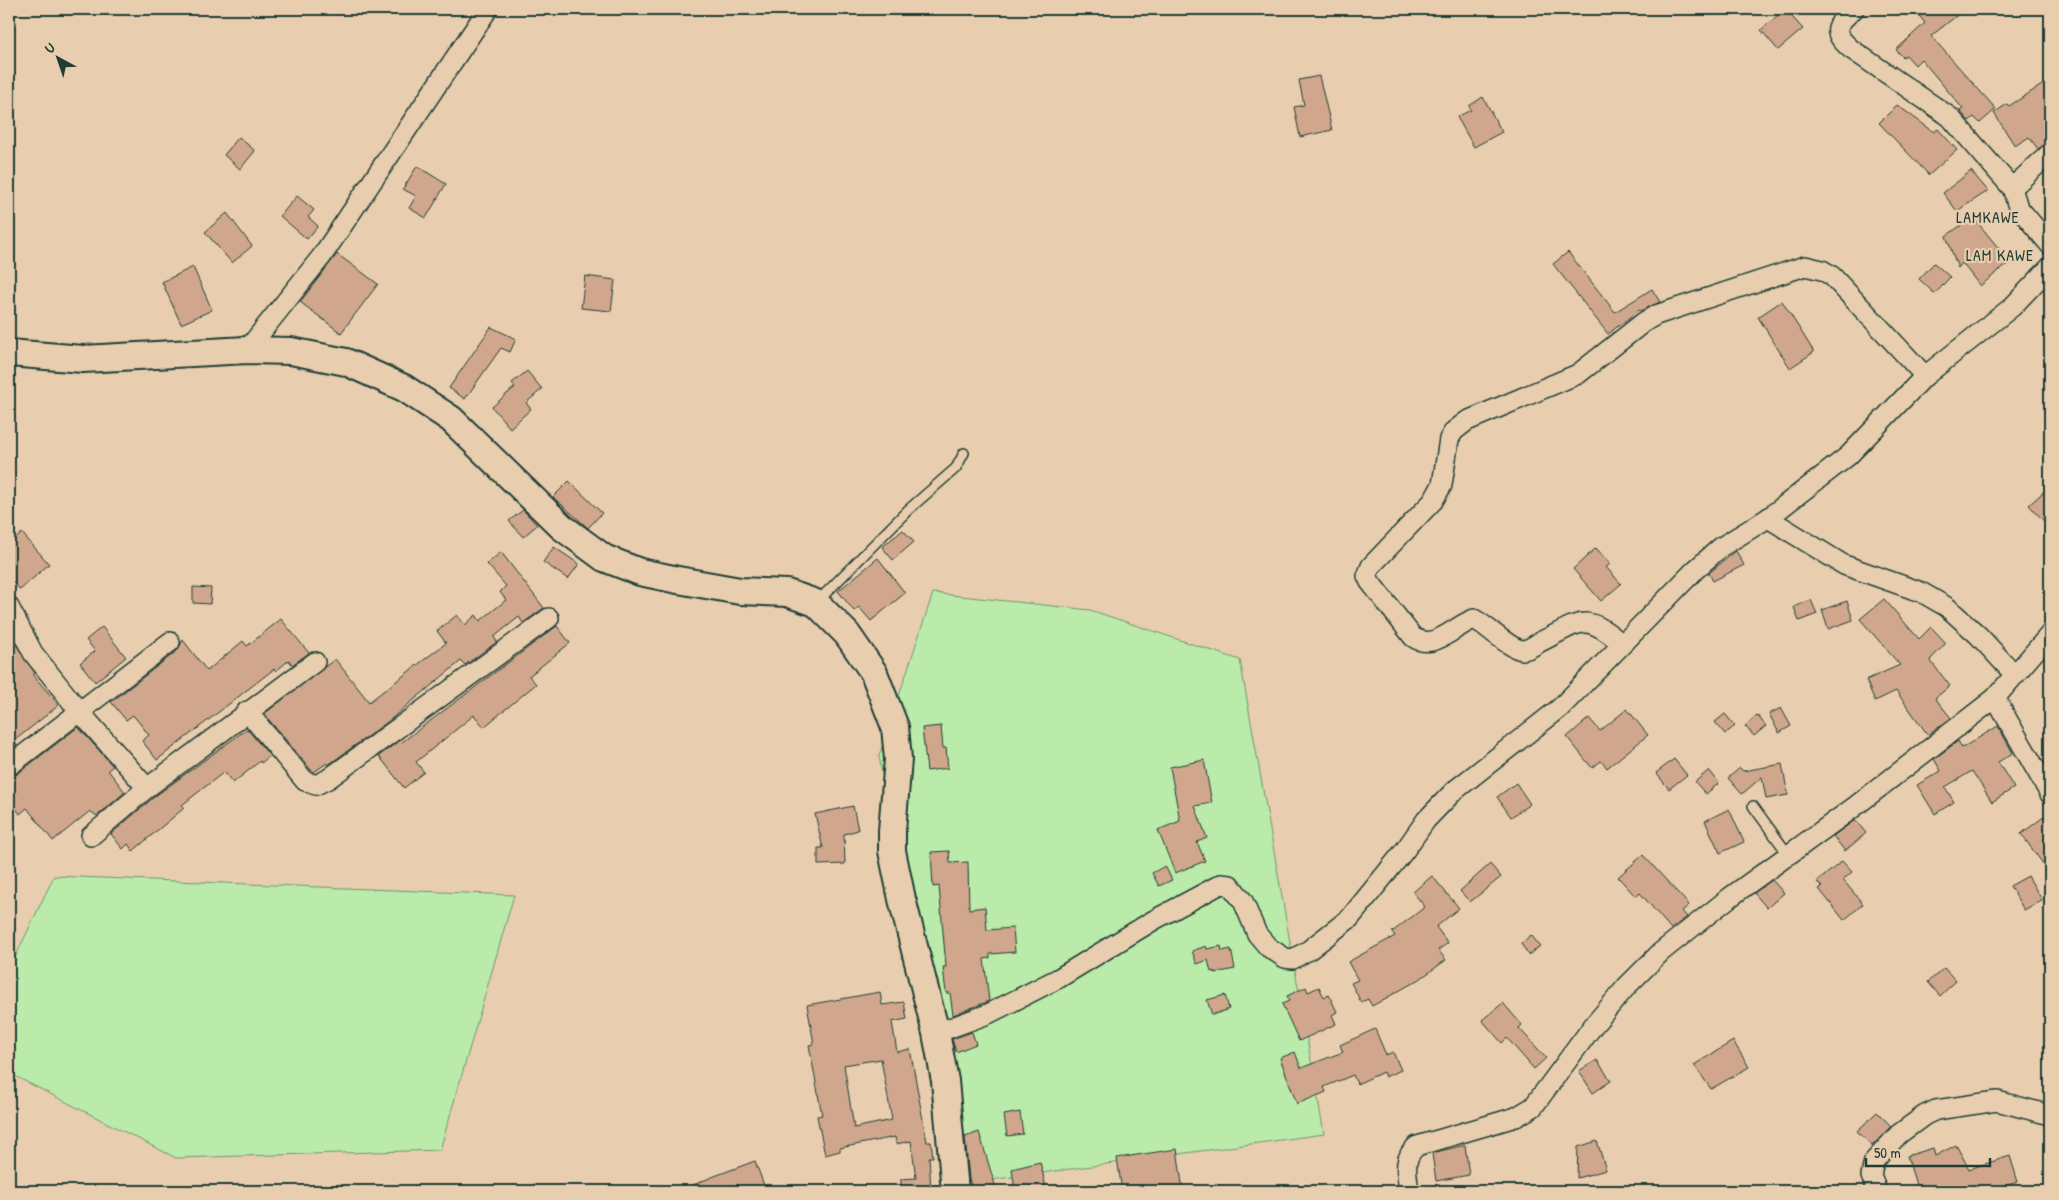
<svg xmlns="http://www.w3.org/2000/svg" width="2059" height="1200" viewBox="0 0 2059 1200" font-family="'Patrick Hand',sans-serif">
<rect width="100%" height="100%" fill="#e8ceaf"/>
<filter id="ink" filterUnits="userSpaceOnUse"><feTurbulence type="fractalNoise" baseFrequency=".02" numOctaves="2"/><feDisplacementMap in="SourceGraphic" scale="10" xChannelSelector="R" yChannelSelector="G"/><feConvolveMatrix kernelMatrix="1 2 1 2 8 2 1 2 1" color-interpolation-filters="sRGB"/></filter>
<g filter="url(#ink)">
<g fill="#baebaa" stroke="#6c946f">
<polygon points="933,593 1090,610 1240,660 1324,1134 954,1185 879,756"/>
<polygon points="54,876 514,895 440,1150 176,1158 9,1073 9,970"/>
</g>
<g fill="#d0a78c" stroke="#1f3d34" fill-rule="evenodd">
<polygon points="1785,9 1803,29 1778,50 1761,30"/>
<polygon points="1914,9 1965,9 1931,36 1996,109 1980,123 1974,117 1969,121 1960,111 1963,109 1921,59 1915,65 1906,55 1903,57 1896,50 1925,23"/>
<polygon points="1319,76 1332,130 1300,137 1294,107 1304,105 1299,80"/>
<polygon points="2045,83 2050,91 2050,142 2038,149 2029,137 2015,146 1994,113 2007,104 2009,106"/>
<polygon points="1483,97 1502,132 1474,147 1457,117 1471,110 1469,106"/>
<polygon points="1897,105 1934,132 1938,129 1957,150 1929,175 1879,123"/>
<polygon points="239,137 255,151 240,169 224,155"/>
<polygon points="417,166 446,184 426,218 409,208 416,196 403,189"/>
<polygon points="1971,171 1988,191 1957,211 1943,193"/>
<polygon points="297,196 314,210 308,217 318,226 307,239 280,216"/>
<polygon points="227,213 252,246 232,263 205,232"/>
<polygon points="1973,217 2010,262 1980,286 1962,263 1958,268 1946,236"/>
<polygon points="1568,252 1615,312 1652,289 1660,302 1640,311 1639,310 1608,334 1553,264"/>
<polygon points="337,254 378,284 341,333 300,302"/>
<polygon points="1934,263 1950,277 1935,294 1919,279"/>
<polygon points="193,267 212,310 181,324 162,282"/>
<polygon points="585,276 615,280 611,311 581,308"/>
<polygon points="1782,301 1814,352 1790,368 1758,317"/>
<polygon points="491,327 516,339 510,352 501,348 465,399 449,388"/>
<polygon points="527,371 542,389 526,403 531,409 510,428 492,407 515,387 512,383"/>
<polygon points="569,481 602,513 588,528 553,497"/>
<polygon points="2050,486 2050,528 2029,505"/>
<polygon points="523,510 537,525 523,537 509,521"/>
<polygon points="903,530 914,542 893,560 882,547"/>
<polygon points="22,533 49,564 20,590 9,577 9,545"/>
<polygon points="554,547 579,564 568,579 543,562"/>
<polygon points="1596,548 1610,564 1606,567 1621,584 1601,601 1573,569"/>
<polygon points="1736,551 1744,565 1713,581 1709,573"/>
<polygon points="501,552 544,608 523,623 519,617 494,637 497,642 465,665 461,661 386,723 328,765 327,763 314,772 312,771 264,714 335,659 369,702 446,643 437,631 457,615 465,625 476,615 480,621 506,600 500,592 506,586 487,564"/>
<polygon points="878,558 905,593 871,621 859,607 854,611 838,591"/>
<polygon points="193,587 211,588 210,604 193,603"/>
<polygon points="1884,599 1919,639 1931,627 1946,643 1930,660 1950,686 1935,698 1951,718 1928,735 1896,691 1875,701 1866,680 1900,665 1860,619"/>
<polygon points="1811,600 1817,614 1799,621 1794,607"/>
<polygon points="1847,601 1853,620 1828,629 1822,610"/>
<polygon points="281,619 309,653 292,665 289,660 276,671 274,669 157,760 142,741 149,735 133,715 126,720 111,702 177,651 183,640 207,671 243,641 247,646"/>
<polygon points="557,626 570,643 529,676 536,684 484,727 474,715 416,762 424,772 404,788 379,756 400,740 402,742"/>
<polygon points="102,627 126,657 95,682 80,663 95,651 86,640"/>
<polygon points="15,643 35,673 33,675 59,705 14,741 17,745 9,752 9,649"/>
<polygon points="1781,708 1791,726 1779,733 1769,714"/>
<polygon points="1627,709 1648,735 1607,768 1601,761 1592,768 1567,737 1589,718 1600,731"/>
<polygon points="1725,714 1735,726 1725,734 1715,722"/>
<polygon points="1757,715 1766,726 1754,736 1745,726"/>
<polygon points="941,726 943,748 946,748 948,768 927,771 922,728"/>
<polygon points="1998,726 2013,753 1998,762 2014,788 1992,802 1972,771 1945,787 1954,802 1935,814 1917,785 1941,771 1934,759 1958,741 1962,748"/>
<polygon points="78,727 113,766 108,770 125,792 97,816 90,811 53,841 27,808 20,814 9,799 9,777 16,775"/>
<polygon points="247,729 270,756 261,763 260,761 233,783 224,772 182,805 184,808 133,851 128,844 123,849 111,834 154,797"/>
<polygon points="1674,759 1687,775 1669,789 1656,773"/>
<polygon points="1204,760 1212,803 1195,806 1207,838 1197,842 1205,861 1175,873 1158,830 1180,821 1170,767"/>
<polygon points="1782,764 1788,795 1766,799 1762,777 1742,794 1728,778 1740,768 1743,771"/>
<polygon points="1709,770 1719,783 1706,794 1695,782"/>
<polygon points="1516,783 1530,804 1511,817 1497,797"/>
<polygon points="853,806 858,830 844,834 845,864 818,865 818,848 823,848 815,814"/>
<polygon points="1729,809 1744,842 1720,853 1705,821"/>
<polygon points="2050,812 2050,873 2021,834"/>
<polygon points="1855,820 1866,833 1845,851 1833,836"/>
<polygon points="949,851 950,863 968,862 969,909 985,907 987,930 1013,928 1015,952 990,954 990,958 984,959 989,1001 953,1015 950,993 946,993 943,967 946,967 939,886 933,887 931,852"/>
<polygon points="1643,855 1689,905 1682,911 1687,917 1671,929 1640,893 1636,897 1618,877"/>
<polygon points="1842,861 1852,872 1843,880 1863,904 1844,920 1819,889 1822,887 1817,882"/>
<polygon points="1490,864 1501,877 1470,902 1460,891"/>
<polygon points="1165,866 1172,880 1159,886 1152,873"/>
<polygon points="1432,876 1459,908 1436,927 1448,943 1438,950 1446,960 1420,979 1372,1006 1368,999 1361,1002 1351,983 1358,980 1348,962 1395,936 1392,932 1425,907 1413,892"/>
<polygon points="2028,876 2042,900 2024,910 2010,886"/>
<polygon points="1772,880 1784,893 1767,908 1754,893"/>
<polygon points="1531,935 1540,946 1529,955 1521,944"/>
<polygon points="1206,946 1207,949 1221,946 1222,951 1231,949 1235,969 1215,973 1215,971 1211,972 1208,960 1197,964 1192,951"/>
<polygon points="1944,968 1956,981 1940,996 1928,982"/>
<polygon points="1306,987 1308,992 1319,987 1324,997 1329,995 1337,1012 1332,1015 1336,1024 1299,1041 1282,1004 1289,1001 1287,996"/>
<path d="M880,992L882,1005L904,1002L907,1019L892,1022L897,1052L910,1049L927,1142H931L933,1157H929L931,1191H901V1179L916,1178L911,1141L896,1144L895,1137L840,1148V1151L825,1155L817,1116L822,1115L809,1045L814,1044L807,1005ZM881,1059L892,1120L854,1128L844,1065Z"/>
<polygon points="1225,995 1229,1009 1212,1015 1207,1000"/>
<polygon points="1503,1003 1522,1025 1519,1028 1546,1058 1534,1069 1507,1038 1502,1043 1482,1020"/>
<polygon points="1375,1029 1386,1055 1393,1052 1401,1070 1385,1077 1383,1072 1357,1084 1353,1075 1324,1087 1326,1092 1297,1104 1280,1058 1295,1052 1301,1068 1343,1052 1340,1045"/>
<polygon points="972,1032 976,1044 956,1052 952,1039"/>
<polygon points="1733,1041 1749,1067 1711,1089 1694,1065"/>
<polygon points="1597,1060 1611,1081 1593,1093 1579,1071"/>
<polygon points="1020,1112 1023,1134 1007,1136 1004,1115"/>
<polygon points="1877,1112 1891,1126 1872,1146 1857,1131"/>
<polygon points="979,1132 991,1172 997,1191 973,1191 969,1179 965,1137"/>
<polygon points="1597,1141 1606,1170 1577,1178 1578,1147"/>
<polygon points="1465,1145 1469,1175 1436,1181 1432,1153"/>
<polygon points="1956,1145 1969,1169 2010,1156 2018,1182 1987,1191 1918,1191 1907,1156 1933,1148 1935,1156"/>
<polygon points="1177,1149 1183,1191 1122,1191 1117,1158"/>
<polygon points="755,1161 766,1191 679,1191 712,1177"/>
<polygon points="1040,1162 1047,1191 1015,1191 1012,1169"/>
</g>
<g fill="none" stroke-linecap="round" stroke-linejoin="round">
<g stroke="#1f3d34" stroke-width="12">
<g id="lane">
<polyline points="818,601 908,510 956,468 964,453"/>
<polyline points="1753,806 1788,854"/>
</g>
</g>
<g stroke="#1f3d34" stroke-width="22">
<g id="street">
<path d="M1854,9C1836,25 1830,31 1851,49L1950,117L2012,188L2018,207L2050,245"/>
<polyline points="2012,188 2050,153"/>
<polyline points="247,350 322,256 488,9"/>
<polyline points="1768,518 1844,565 1921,592 1947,607 1978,635 2015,675"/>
<polyline points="9,607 33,653 79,711 147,788 315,662"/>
<path d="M1622,644C1584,611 1581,622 1540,642C1535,645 1528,650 1523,650C1509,649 1488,626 1474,619C1454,626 1434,652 1413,637L1370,582L1367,576L1371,566L1433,501L1442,485L1449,439L1454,431L1467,421L1578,374L1644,322L1656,315L1805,266L1822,270L1832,276L1925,376"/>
<polyline points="1995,698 2050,794"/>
<polyline points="247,711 305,781 316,785 328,779 549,618"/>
<polyline points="9,766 170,642"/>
<polyline points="91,836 147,788"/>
<polyline points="936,1033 988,1014 1059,978 1154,920 1221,884 1230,885 1243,901 1257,934 1268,947 1285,958 1293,959 1309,950 1350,918 1405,850 1426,820 1454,791 1560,708 1695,570 1721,547 1768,518 1848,456 1925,376 2012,307 2050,267"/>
<path d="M1409,1191C1407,1174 1402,1158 1417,1146L1516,1117L1533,1107L1593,1026L1627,986L1661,952L1729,898L1853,808L1995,698L2050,634"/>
<polyline points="1877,1191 1871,1176 1874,1161 1899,1134 1925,1115 1936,1110 1997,1101 2050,1115"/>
</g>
</g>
<g stroke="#1f3d34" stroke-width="30">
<polyline id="secondary" points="9,353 83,359 247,350 291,351 346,362 404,388 451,419 562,527 604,558 640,572 678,580 740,591 787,593 816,603 847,634 874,673 895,727 898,759 892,831 892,851 902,899 936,1033 945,1081 955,1191"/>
</g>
<use href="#lane" stroke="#e8ceaf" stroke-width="9"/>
<use href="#street" stroke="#e8ceaf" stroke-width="19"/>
<use href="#secondary" stroke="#e8ceaf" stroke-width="26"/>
</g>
</g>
<g text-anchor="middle" stroke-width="4.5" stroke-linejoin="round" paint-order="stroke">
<g font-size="16" letter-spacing="1" fill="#1f3d34" stroke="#e8ceaf">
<text x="1988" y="223">LAMKAWE</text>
<text x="2000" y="261">LAM KAWE</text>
</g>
</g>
<rect width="2059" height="1200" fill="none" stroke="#e8ceaf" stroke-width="30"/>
<rect x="15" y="15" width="2029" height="1170" fill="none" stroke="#1f3d34" stroke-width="2" filter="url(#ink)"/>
<g transform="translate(58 58) rotate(320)" stroke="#e8ceaf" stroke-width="4" paint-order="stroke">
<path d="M0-4L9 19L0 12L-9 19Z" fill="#1f3d34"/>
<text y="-8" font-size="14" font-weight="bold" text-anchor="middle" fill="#1f3d34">U</text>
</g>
<path d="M1866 1158v8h124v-8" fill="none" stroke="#1f3d34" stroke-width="2.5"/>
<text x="1874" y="1158" font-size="15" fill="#1f3d34" stroke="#e8ceaf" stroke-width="4" paint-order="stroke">50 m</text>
</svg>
